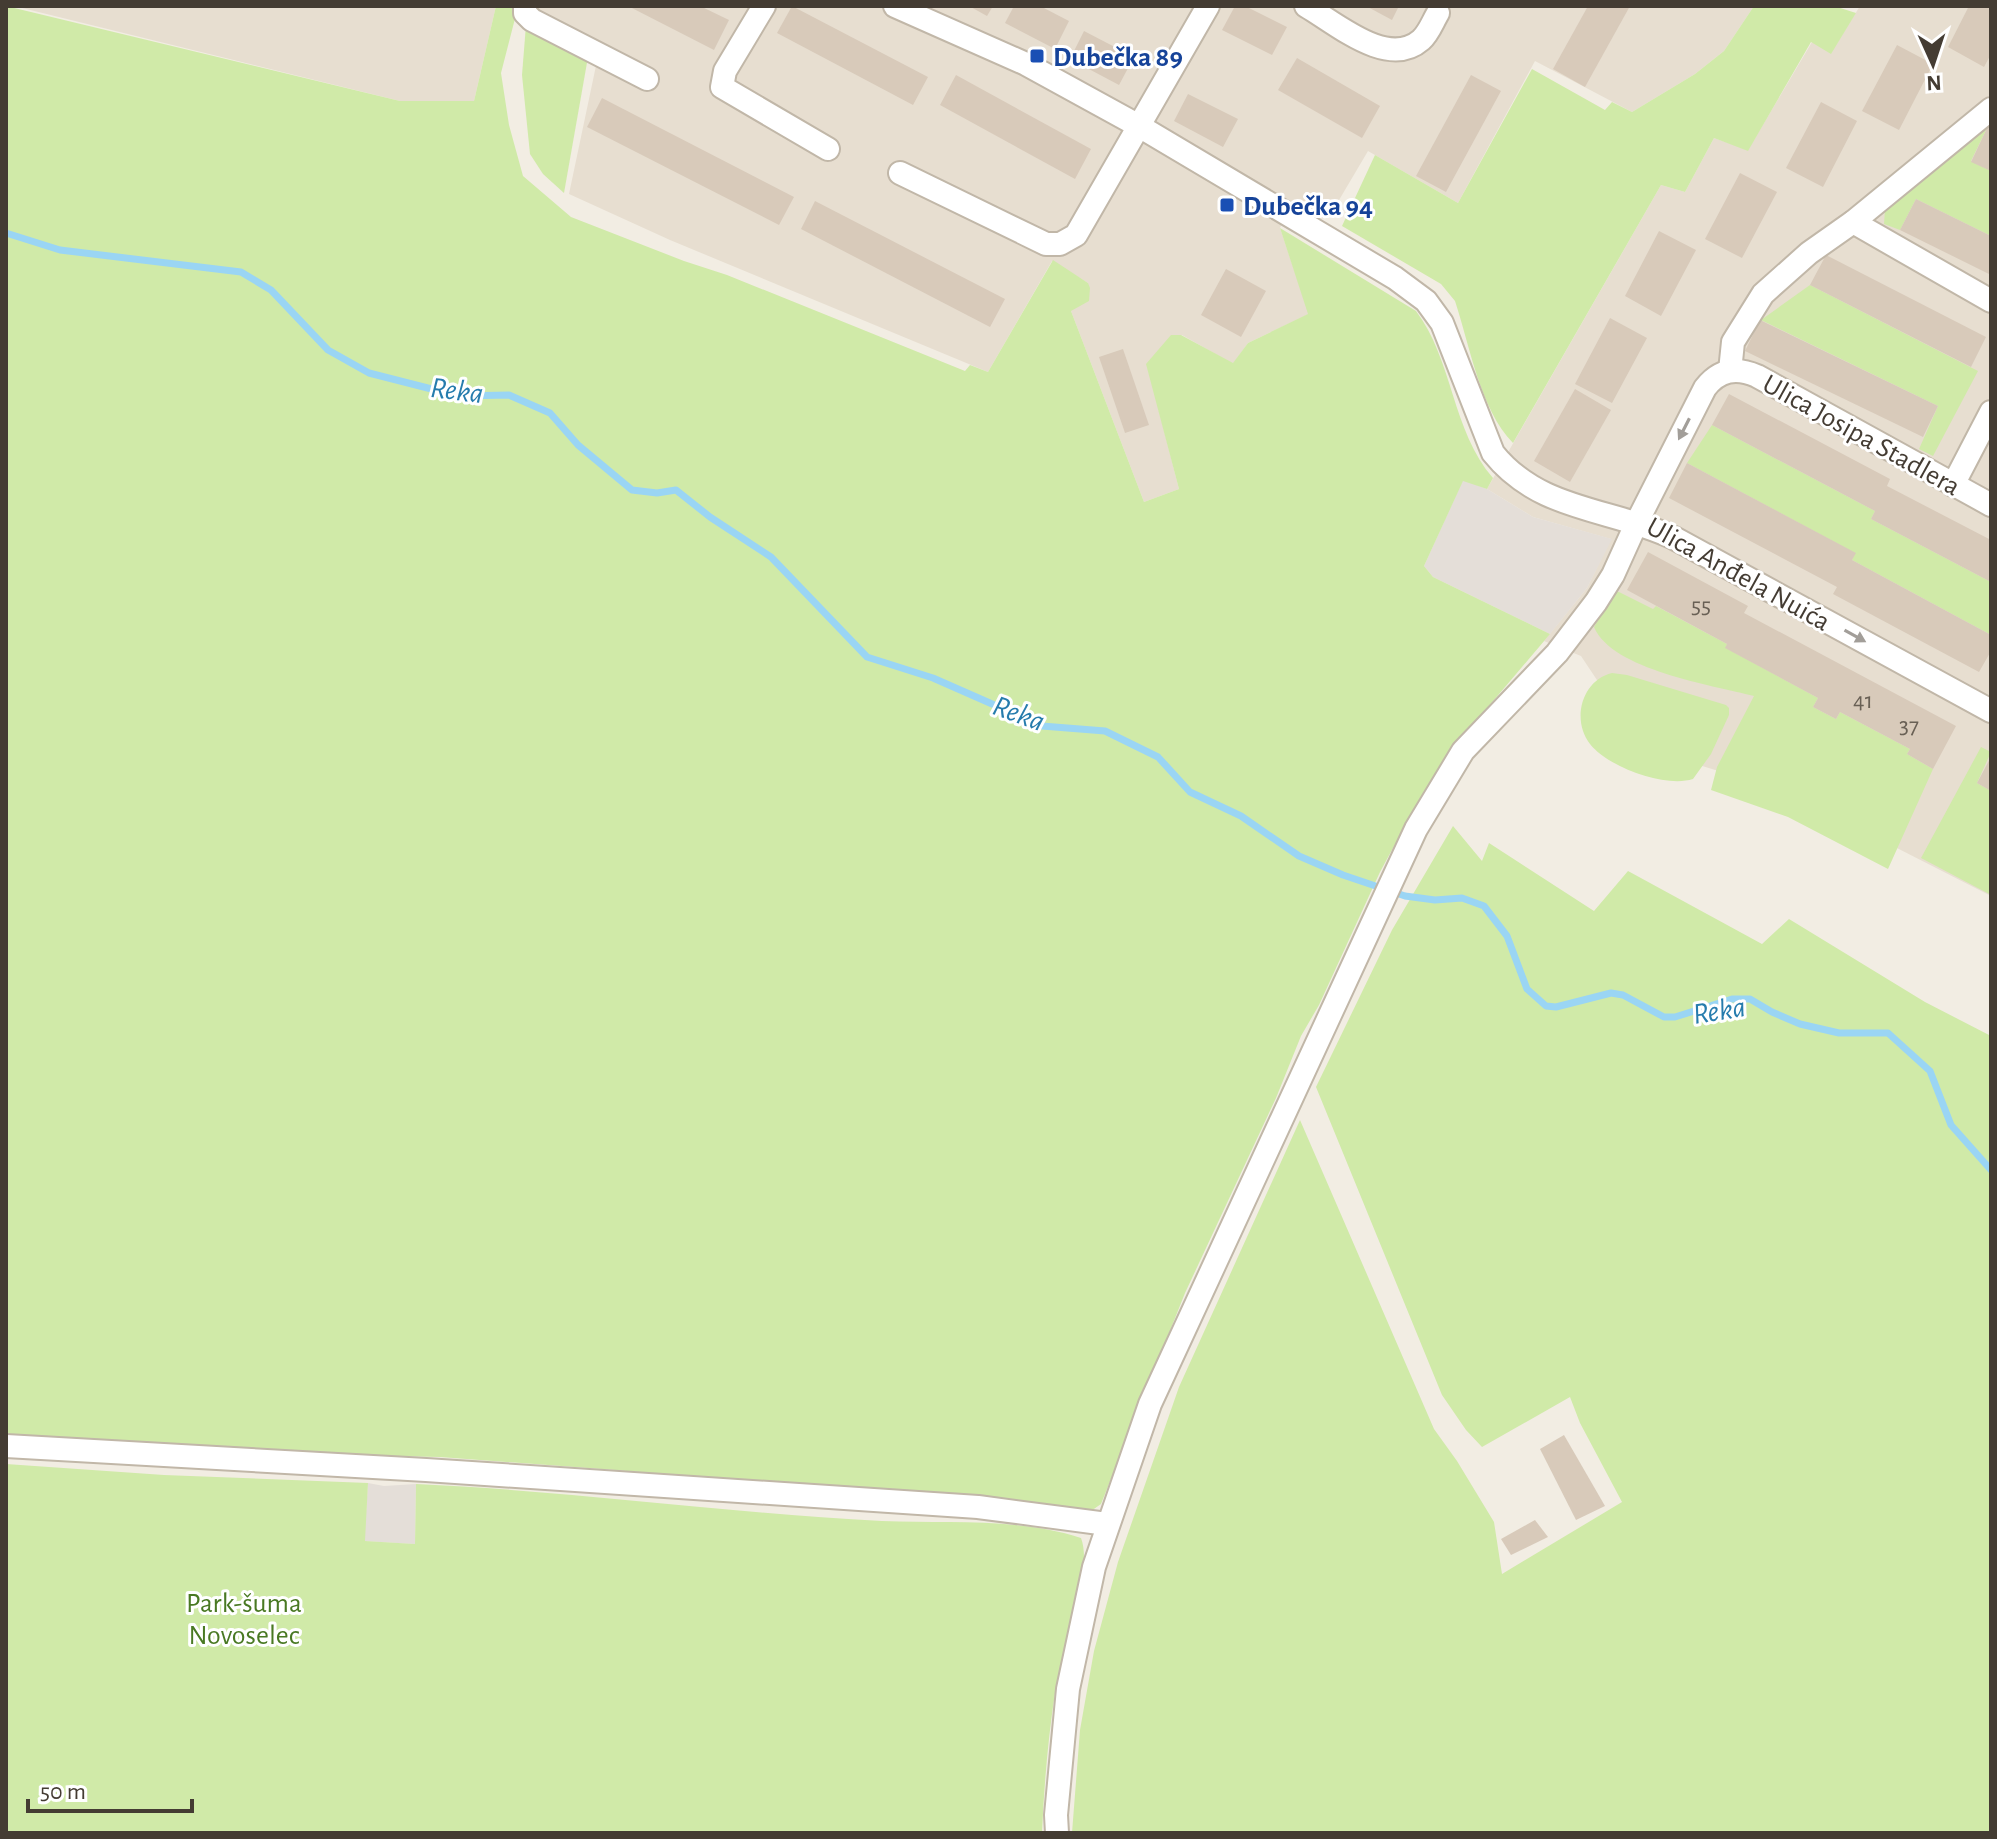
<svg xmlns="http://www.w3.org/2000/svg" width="1997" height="1839" viewBox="0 0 1997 1839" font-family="'Alegreya Sans',sans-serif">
<rect width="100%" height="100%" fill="#f2ede3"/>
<g fill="#e7ded0">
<polygon points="14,6 496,6 474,101 400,101"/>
<polygon points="515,6 1754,6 1724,51 1695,74 1632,112 1535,61 1458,203 1368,151 1329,217 1319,219 1291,203 1280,228 1309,314 1248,343 1233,364 1182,335 1147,364 1179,489 1144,502 1071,311 1088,283 1052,261 988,372 670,240 569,194 601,42"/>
<polygon points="1860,6 1991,6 1991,896 1844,821 1725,773 1660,753 1599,683 1581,656 1544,641 1587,588 1611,539 1533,517 1487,489 1661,185 1685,192 1714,138 1748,150 1812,42 1831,53"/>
</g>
<g fill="#e4ded8">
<polygon points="1463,480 1487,489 1533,517 1612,539 1587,588 1550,634 1433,577 1424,566"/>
<polygon points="368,1483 384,1486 416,1484 415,1544 364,1541"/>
</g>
<g fill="#d0eaa8">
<path d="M6,6L400,101H474L496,6L518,7L501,73L509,125L523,176L571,217L684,261L727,275L965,371L970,365L988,372L1053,260L1088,283L1090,288L1089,301L1071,311L1144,502L1179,489L1146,364L1171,335H1181L1233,363L1248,343L1308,314L1280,228L1416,311C1453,360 1452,431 1493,478L1487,489L1463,481L1424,566L1433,577L1550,634L1449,753L1420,798L1380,872L1319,1005L1301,1036L1276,1098L1185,1293L1101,1504L1091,1511L615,1470L440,1457L393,1456L314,1459L6,1439Z"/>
<path d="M1754,6H1834L1856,13L1831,54L1811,42L1748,151L1714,138L1685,192L1661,185L1513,443C1480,409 1470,346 1455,301L1441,284L1342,226L1375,155L1458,203L1532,69L1605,110L1612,102L1632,112L1695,74L1724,51Z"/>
<polygon points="526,25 588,57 564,193 543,174 530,154 522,75"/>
<polygon points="1988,126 1971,161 1991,171 1991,236 1916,199 1900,230 1884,224 1885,209 1912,183"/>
<polygon points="1810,285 1978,371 1933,456 1919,449 1938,406 1761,320"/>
<polygon points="1712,425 1875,511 1871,519 1991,582 1991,635 1852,560 1855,553 1687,463"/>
<path d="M1615,590L1653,609L1656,606L1727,644L1726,648L1818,698L1813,707L1836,719L1840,712L1910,749L1907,754L1933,769L1888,869L1788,817L1711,790L1717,767L1754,696C1712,685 1612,670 1594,627Z"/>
<path d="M1612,673L1627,675L1726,705L1729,708V715L1711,754L1693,779C1665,788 1608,767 1590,744C1571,720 1582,680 1612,673Z"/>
<polygon points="1981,747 1991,752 1977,783 1991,791 1991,895 1921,858"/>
<polygon points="1453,826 1482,861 1489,843 1594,911 1628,871 1762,944 1789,919 1925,1002 1991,1036 1991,1833 1072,1833 1080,1730 1094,1651 1118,1562 1179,1387 1300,1120 1434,1429 1457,1461 1494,1522 1502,1574 1622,1502 1580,1423 1570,1397 1482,1447 1466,1430 1442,1395 1316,1087 1392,930"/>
<path d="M6,1464L164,1475L368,1483L365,1541L415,1544L416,1484C572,1491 726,1513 882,1521C948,1524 1017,1517 1081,1538C1094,1571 1061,1654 1055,1693C1048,1739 1044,1786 1042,1833H6Z"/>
</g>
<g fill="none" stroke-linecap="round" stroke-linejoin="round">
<polyline stroke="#9ad5f4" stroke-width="7" points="6,233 60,250 241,272 271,290 328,350 369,373 459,396 509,395 550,413 578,445 632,490 657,493 676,490 710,517 771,557 867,657 933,678 1042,726 1105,731 1158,757 1190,792 1241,816 1299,856 1343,875 1405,896 1435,900 1462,898 1484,906 1507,936 1527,989 1546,1006 1556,1007 1611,993 1623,995 1664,1017 1675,1017 1732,999 1750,999 1772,1012 1800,1024 1839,1033 1888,1033 1930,1071 1951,1125 1991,1170"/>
</g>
<g fill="#d8caba">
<polygon points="628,6 700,6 729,20 714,50"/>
<polygon points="792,6 928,77 913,105 777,33"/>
<polygon points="969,6 993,6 987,16"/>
<polygon points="1014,6 1040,6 1069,21 1055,49 1005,23"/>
<polygon points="1235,6 1245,6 1287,27 1272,55 1222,30"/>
<polygon points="1366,6 1399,6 1392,20"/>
<polygon points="1588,6 1630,6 1585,87 1553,69"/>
<polygon points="1969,6 1991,6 1991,54 1984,67 1948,47"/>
<polygon points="1084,31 1134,57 1119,85 1070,59"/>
<polygon points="1897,45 1933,64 1899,130 1862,111"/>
<polygon points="1297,58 1380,106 1362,138 1278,90"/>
<polygon points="956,75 1091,149 1075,179 940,105"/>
<polygon points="1471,75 1501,91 1446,192 1416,176"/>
<polygon points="1188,94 1238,119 1223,147 1174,121"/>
<polygon points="602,98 794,197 779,225 587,127"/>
<polygon points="1821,102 1857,121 1823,187 1786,168"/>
<polygon points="1988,126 1991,127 1991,171 1971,162"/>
<polygon points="1740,173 1777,192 1742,258 1705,239"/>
<polygon points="1916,199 1991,236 1991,275 1900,230"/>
<polygon points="815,201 1005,299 990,327 801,229"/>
<polygon points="1659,231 1696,250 1661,316 1625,296"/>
<polygon points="1826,255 1986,337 1971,367 1810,285"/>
<polygon points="1226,269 1266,291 1241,337 1201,315"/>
<polygon points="1610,318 1647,338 1612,403 1575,384"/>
<polygon points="1760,320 1938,406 1923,437 1745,351"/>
<polygon points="1123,349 1149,425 1125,433 1099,357"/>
<polygon points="1575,389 1611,410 1570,482 1534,461"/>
<polygon points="1729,394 1890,479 1887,486 1991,540 1991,582 1871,519 1875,511 1712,425"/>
<polygon points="1687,463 1856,553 1852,560 1991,635 1991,651 1979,672 1833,594 1837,587 1669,498"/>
<polygon points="1648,552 1748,606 1744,613 1956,726 1933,769 1907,754 1910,749 1840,712 1836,719 1813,707 1818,698 1725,648 1727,644 1627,590"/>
<polygon points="1991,757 1991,791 1977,783"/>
<polygon points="1564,1435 1605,1506 1576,1520 1540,1449"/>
<polygon points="1535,1520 1548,1537 1511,1555 1501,1539"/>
</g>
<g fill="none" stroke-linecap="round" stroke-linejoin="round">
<g stroke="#c1b7a8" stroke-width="26">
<g id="minor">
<polyline points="525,6 525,13 532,20 647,79"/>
<polyline points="764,6 725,71 722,87 828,149"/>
<path d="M895,6L1026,64L1139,126L1395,278L1426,301L1442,323L1493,453C1540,512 1612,508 1674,538L1991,711"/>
<path d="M1306,6C1337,24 1388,69 1421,40C1429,33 1433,21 1438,13"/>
<polyline points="900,173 1046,244 1060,244 1076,235 1208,6"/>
<polyline points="1853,222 1991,301"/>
<polyline points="1730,371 1733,342 1763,294 1809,253 1853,222 1991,109"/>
<polyline points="1953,485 1991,412"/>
<polyline points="6,1446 426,1470 978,1507 1107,1524"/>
<path d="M1057,1833L1056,1815L1068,1689L1094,1567L1150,1404L1416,829L1463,751L1557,653L1596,602L1613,575L1637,522L1705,388C1719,370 1736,367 1757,376L1991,505"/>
</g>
</g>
<use href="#minor" stroke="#fff" stroke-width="22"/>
</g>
<defs><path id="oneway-solid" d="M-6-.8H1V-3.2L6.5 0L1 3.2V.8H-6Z" transform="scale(2)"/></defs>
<g fill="#a29e99">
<use href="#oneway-solid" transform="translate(1684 429) rotate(117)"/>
<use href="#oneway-solid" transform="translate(1855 636) rotate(29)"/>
</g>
<g fill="#1a4fb4" stroke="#fff" stroke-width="3">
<rect x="1029" y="48" width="16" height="16" rx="4"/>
<rect x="1219" y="197" width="16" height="16" rx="4"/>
</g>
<g text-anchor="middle" stroke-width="6" stroke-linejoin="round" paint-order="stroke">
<g font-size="24" fill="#696055">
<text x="1701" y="613">55</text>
<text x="1863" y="708">41</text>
<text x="1909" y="733">37</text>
</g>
<g font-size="28" font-weight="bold" fill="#164399" stroke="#fff" text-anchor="start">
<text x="1053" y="66">Dubečka 89</text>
<text x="1243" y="215">Dubečka 94</text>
</g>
<g font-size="28" fill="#443c33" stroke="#fff">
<text transform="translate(1862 434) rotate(29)" y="10">Ulica Josipa Stadlera</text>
<text transform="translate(1739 573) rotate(29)" y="10">Ulica Anđela Nuića</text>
</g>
<g font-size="28" fill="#497923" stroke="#fff">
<text x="244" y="1612">Park-šuma<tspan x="244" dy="32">Novoselec</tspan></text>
</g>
<g font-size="30" font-style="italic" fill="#267cad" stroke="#fff">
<text transform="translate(457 390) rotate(7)" y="10">Reka</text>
<text transform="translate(1019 713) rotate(20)" y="10">Reka</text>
<text transform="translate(1719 1010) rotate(-9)" y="10">Reka</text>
</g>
</g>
<rect width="1997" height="1839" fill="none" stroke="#443c33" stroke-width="16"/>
<g transform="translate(1933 64) rotate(177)" stroke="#ffffff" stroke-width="6" paint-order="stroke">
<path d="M0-6L14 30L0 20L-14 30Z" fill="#443c33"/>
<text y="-12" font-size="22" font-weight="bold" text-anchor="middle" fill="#443c33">N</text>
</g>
<path d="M28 1799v12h164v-12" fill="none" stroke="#443c33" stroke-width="4"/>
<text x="40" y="1799" font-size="24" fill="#443c33" stroke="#ffffff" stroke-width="6" paint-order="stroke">50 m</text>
</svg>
